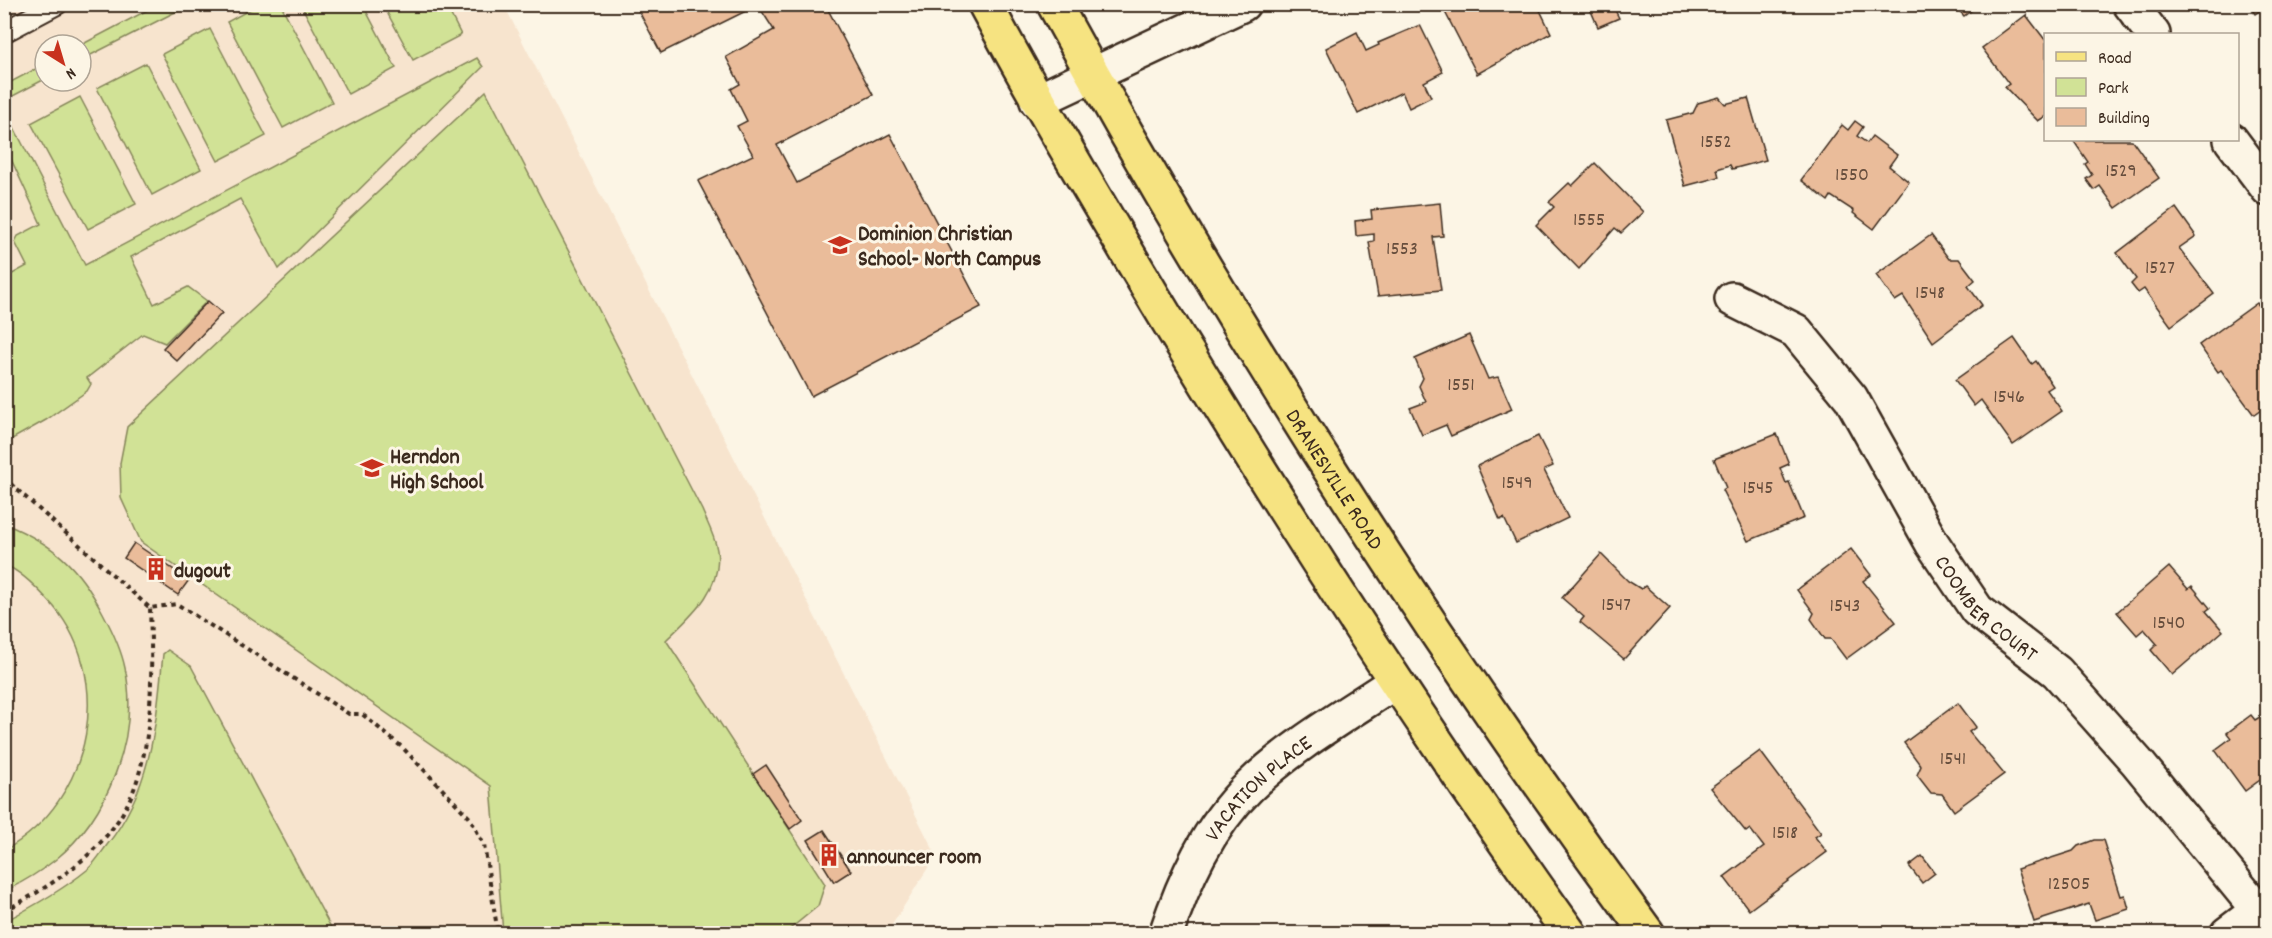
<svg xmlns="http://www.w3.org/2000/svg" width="2272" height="938" viewBox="0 0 2272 938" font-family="Dekko,sans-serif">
<rect width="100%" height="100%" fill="#fcf5e5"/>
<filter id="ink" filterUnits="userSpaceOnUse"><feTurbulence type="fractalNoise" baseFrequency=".0167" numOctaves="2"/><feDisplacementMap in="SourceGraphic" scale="12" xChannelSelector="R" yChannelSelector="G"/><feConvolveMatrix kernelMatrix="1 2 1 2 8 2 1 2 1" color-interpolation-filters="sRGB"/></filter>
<g filter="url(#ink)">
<path fill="#f7e4ce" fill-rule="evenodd" d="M5,5H504L936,855L887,933L5,934ZM45,45H81V81H45Z"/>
<g fill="#d1e296" stroke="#86865a" stroke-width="1.5">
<polygon points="159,4 189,5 81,60 81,45"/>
<polygon points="260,4 281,5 332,102 283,128 227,22"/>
<polygon points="301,5 363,5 396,68 348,94"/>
<polygon points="383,5 446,5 461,35 413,60"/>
<polygon points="210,29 266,136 218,161 162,54"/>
<polygon points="477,58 483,67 279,269 240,199 131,257 154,304 188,287 207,301 165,343 143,334 87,378 91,384 87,391 46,420 5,443 5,278 27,266 15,242 18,236 41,224 5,146 5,110 85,265"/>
<polygon points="146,63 201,169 152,195 97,88"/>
<polygon points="45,64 45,79 11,97 5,85"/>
<path d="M486,91L702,510C707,522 715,537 717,550C723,589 691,616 666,640L825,884L818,906L785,933H503L491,786L141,542L121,498L120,463L127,427Z"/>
<polygon points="80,97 136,204 88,229 31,123"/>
<path d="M5,524C54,544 78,566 103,613C112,630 121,648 125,668C140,736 108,817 55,860C40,872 21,883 5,891V850C93,801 118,674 47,599C36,587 20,571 5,565Z"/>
<path d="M168,650L191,666L334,933H5V921C34,906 61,891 87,870C95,863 101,853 107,845C152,788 156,724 163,654Z"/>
</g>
<g fill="#eabc9a" stroke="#3b2a1e" stroke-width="1.5">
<polygon points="635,4 825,4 873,95 777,145 797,183 890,134 981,307 811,396 698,181 753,155 737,126 747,121 731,89 740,84 726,57 774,30 758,5 661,53"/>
<polygon points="1454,4 1537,4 1551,33 1477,74 1444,10"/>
<polygon points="1588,4 1616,4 1613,6 1619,18 1598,27"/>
<polygon points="1953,4 1980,4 1964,16"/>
<polygon points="2248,4 2268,4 2268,5 2255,14"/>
<polygon points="2026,15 2046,41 2046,116 2038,121 2005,87 2009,84 1982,48"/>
<polygon points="1420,25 1443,72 1424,82 1431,97 1409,108 1402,92 1358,114 1326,48 1357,32 1366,51 1379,45 1378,43"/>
<polygon points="1719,97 1725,104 1748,98 1766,160 1732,169 1730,165 1717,169 1719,177 1685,186 1666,120 1693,113 1698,103"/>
<polygon points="1855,121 1863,127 1857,136 1867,143 1872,136 1897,155 1889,166 1909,182 1874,229 1853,213 1854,211 1831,196 1828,201 1801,180 1842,125 1848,130"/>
<polygon points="2073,140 2132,140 2159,178 2116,208 2100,186 2094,190 2086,179 2092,175 2085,164 2088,162"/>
<polygon points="1595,163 1643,212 1621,233 1615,228 1579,269 1536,225 1554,207 1549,202 1569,183 1572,186"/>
<polygon points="1440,203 1443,236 1433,237 1441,290 1378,296 1369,242 1374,241 1374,234 1356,236 1355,221 1372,219 1371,210"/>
<polygon points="2176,208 2196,236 2179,248 2214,294 2171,326 2144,289 2138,293 2131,284 2136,279 2117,253"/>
<polygon points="1931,235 1949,259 1959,259 1975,280 1968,286 1982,305 1933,342 1903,296 1895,301 1876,275"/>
<polygon points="208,301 222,313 177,361 163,348"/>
<polygon points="2257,303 2268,317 2268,405 2254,415 2221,370 2218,372 2199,345"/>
<polygon points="1469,335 1488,379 1498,377 1512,409 1451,436 1446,425 1422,435 1410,408 1426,402 1419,386 1423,378 1415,359"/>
<polygon points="2014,338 2032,364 2036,361 2053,386 2047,390 2062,411 2013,445 1981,400 1974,406 1955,380"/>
<polygon points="1777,434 1789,464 1780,468 1786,483 1789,482 1804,518 1748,541 1722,490 1726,488 1714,459"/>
<polygon points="1538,436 1553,466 1544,470 1568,518 1516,543 1504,518 1500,520 1477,466"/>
<polygon points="134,543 189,580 178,595 124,558"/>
<polygon points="1851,549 1871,575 1863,581 1896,622 1846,659 1831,639 1825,639 1811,619 1814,613 1797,590"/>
<polygon points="1601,554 1628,581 1641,589 1645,586 1670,608 1624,659 1580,622 1584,617 1562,598"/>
<polygon points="2169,567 2188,589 2192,586 2210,608 2206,611 2223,631 2172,675 2151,650 2157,644 2144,629 2137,635 2117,612"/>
<polygon points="1958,703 1976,727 1969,732 2004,774 1954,811 1942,794 1931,793 1917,775 1921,766 1904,743"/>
<polygon points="2268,712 2268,774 2245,791 2215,750 2231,738 2227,733 2251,715 2255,720"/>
<polygon points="1760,751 1821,833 1815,837 1827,852 1749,910 1724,877 1764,847 1750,829 1746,832 1710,788"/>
<polygon points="766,765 802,820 790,829 753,774"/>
<polygon points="824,830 851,871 834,882 808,840"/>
<polygon points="2094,840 2103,840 2121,896 2125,895 2129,909 2095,920 2089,904 2034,922 2017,869 2073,851 2078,846"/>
<polygon points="1922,856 1935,873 1922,883 1909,866"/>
</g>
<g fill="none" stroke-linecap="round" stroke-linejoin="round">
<g stroke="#3b2a1e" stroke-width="24">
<polyline id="service" points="4,32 57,4"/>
</g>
<g stroke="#3b2a1e" stroke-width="38">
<g id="minor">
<polyline points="2130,4 2153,34"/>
<polyline points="1037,101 1243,4"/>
<polyline points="2231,140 2268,189"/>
<path id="s1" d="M1732,299L1796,331L1851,398L1932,543L1977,610L2057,672L2137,762L2258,910"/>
<path id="s2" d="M1166,934C1184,880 1208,827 1249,787C1291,746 1347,714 1395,682"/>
<polyline points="2227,934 2268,903"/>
</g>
</g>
<g stroke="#3b2a1e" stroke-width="38">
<g id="primary">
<path d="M985,4C1039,105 1098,203 1156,301C1286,517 1423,729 1570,934"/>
<path id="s3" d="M1054,4C1231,327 1430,637 1648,934"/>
</g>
</g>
<g stroke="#3b2a1e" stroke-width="4" stroke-dasharray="4.5 4.5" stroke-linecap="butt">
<polyline points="4,478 150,608 177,604 349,714 362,714 403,748 470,818 484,845 498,934"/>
<path d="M4,911C50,887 103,853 127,805C155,750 152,668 150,608"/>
<polyline points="835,934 840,929"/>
</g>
<use href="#service" stroke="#fcf5e5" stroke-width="20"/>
<use href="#minor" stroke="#fcf5e5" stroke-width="33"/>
<use href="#primary" stroke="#f6e381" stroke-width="33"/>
</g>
</g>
<defs>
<g id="school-bare" transform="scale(1.8)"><path d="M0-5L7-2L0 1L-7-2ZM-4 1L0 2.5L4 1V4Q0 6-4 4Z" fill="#c8321e" stroke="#fcf5e5" stroke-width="2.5" paint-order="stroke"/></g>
<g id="building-bare" transform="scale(1.8)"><path d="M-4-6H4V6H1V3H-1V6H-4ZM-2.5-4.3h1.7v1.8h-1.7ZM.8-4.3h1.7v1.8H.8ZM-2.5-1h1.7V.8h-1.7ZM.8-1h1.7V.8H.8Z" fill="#c8321e" stroke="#fcf5e5" stroke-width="2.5" paint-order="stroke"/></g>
</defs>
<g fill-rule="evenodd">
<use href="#school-bare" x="840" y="245"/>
<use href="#school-bare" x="372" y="468"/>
<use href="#building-bare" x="156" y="569"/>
<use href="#building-bare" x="829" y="855"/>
</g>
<g text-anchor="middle" stroke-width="6" stroke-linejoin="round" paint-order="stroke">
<g font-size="20" fill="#674e3d">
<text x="1716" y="147">1552</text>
<text x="2121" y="176">1529</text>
<text x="1852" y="180">1550</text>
<text x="1589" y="225">1555</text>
<text x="1402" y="254">1553</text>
<text x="2160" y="273">1527</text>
<text x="1930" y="298">1548</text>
<text x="1461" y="390">1551</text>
<text x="2009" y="402">1546</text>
<text x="1517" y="488">1549</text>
<text x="1758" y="493">1545</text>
<text x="1616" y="610">1547</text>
<text x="1845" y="611">1543</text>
<text x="2169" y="628">1540</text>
<text x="1953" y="764">1541</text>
<text x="1785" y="838">1518</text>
<text x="2069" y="889">12505</text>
</g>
<g font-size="22" font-weight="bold" fill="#3b2a1e" stroke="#fcf5e5" text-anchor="start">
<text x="858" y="240">Dominion Christian<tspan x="858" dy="25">School- North Campus</tspan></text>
<text x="390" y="463">Herndon<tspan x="390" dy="25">High School</tspan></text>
<text x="174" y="577">dugout</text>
<text x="847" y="863">announcer room</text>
</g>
<g font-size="22" fill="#3b2a1e" stroke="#fcf5e5">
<text dy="8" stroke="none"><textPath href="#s3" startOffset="552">DRANESVILLE ROAD</textPath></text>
<text dy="8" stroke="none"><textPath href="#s1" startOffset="410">COOMBER COURT</textPath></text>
<text dy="8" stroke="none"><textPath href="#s2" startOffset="176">VACATION PLACE</textPath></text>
</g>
</g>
<rect width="2272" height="938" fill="none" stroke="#fcf5e5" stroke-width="24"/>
<rect x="12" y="12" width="2248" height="914" fill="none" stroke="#3b2a1e" stroke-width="2" filter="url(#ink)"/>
<rect x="2044" y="33" width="195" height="108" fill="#fcf5e5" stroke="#afa495" stroke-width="1.5"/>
<rect x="2056" y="52" width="30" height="9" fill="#f6e381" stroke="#afa495" stroke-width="1.5"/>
<text x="2098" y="63" font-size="18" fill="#3b2a1e">Road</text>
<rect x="2056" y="78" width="30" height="18" fill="#d1e296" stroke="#afa495" stroke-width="1.5"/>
<text x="2098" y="93" font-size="18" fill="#3b2a1e">Park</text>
<rect x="2056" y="108" width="30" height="18" fill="#eabc9a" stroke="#afa495" stroke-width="1.5"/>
<text x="2098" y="123" font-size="18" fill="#3b2a1e">Building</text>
<g transform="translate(63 63) rotate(143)"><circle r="28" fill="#fcf5e5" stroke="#afa495" stroke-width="1.5"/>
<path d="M0-4.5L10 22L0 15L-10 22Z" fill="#c8321e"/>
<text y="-9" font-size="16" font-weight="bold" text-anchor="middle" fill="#3b2a1e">N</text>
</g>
</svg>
